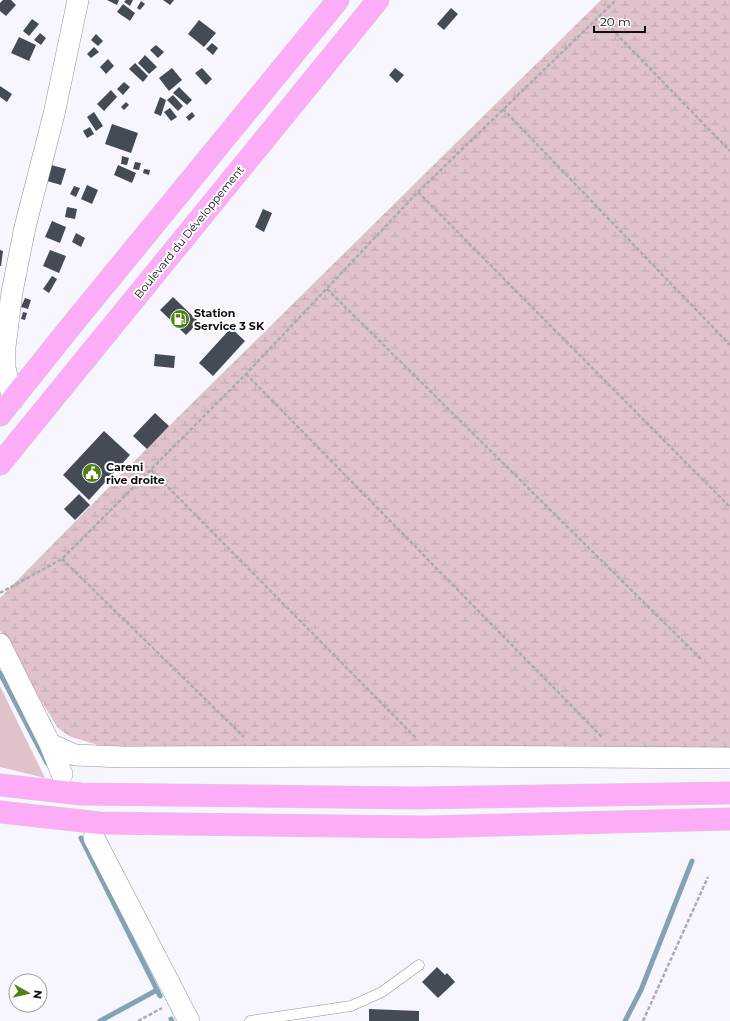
<svg xmlns="http://www.w3.org/2000/svg" width="730" height="1021" viewBox="0 0 730 1021" font-family="Montserrat,sans-serif">
<defs>
<pattern id="wetland-marsh" width="20" height="14" patternUnits="userSpaceOnUse"><rect width="20" height="14" fill="#e0c3ca"/><path d="M1 5h8M5 5V1M11 12h8M15 12V8" fill="none" stroke="#bfa6ad"/></pattern>
</defs>
<rect width="100%" height="100%" fill="#f7f5fe"/>
<polygon fill="#e0c3ca" points="0,686 45,778 0,767"/>
<polygon fill="url(#wetland-marsh)" points="601,0 730,0 730,749 697,747 104,747 69,736 58,728 33,688 0,630 0,598 169,426"/>
<g fill="none" stroke-linecap="round" stroke-linejoin="round">
<g stroke="#82a3b3" stroke-width="5">
<polyline points="0,673 47,763"/>
<polyline points="81,838 160,996"/>
<polyline points="171,1019 172,1021"/>
<polyline points="100,1021 157,990"/>
<polyline points="625,1021 641,990 692,861"/>
</g>
</g>
<g fill="#444b56">
<polygon points="3,0 11,0 16,5 6,16 0,11 0,3"/>
<polygon points="107,0 119,0 117,5"/>
<polygon points="126,0 133,0 130,6 124,2"/>
<polygon points="163,0 174,0 170,5"/>
<polygon points="141,1 145,4 140,10 137,8"/>
<polygon points="123,4 135,13 130,21 117,12"/>
<polygon points="451,8 458,14 444,30 437,24"/>
<polygon points="32,19 39,24 29,36 23,31"/>
<polygon points="199,20 216,33 204,47 188,34"/>
<polygon points="40,33 46,38 41,45 34,40"/>
<polygon points="96,34 103,41 98,46 91,40"/>
<polygon points="19,37 36,45 29,61 11,53"/>
<polygon points="212,43 218,48 213,55 206,49"/>
<polygon points="156,45 164,52 158,58 150,50"/>
<polygon points="94,47 99,52 91,58 87,54"/>
<polygon points="145,55 157,67 149,74 138,63"/>
<polygon points="108,59 114,66 106,74 100,67"/>
<polygon points="135,63 148,76 143,82 129,69"/>
<polygon points="172,68 182,80 169,91 159,78"/>
<polygon points="202,68 212,79 206,85 195,73"/>
<polygon points="395,68 404,75 397,83 389,75"/>
<polygon points="124,82 130,87 123,95 117,89"/>
<polygon points="0,86 12,94 7,102 0,97"/>
<polygon points="179,87 192,100 187,105 173,93"/>
<polygon points="111,90 117,97 104,111 97,104"/>
<polygon points="173,95 183,106 178,111 167,100"/>
<polygon points="160,97 166,100 161,116 154,113"/>
<polygon points="126,102 129,105 124,110 121,107"/>
<polygon points="170,108 177,117 171,121 164,112"/>
<polygon points="94,112 103,126 96,131 87,117"/>
<polygon points="192,112 195,116 189,121 186,117"/>
<polygon points="112,124 138,133 131,153 105,144"/>
<polygon points="90,127 94,134 87,138 83,131"/>
<polygon points="122,156 129,158 127,165 121,164"/>
<polygon points="135,162 141,163 139,170 133,169"/>
<polygon points="51,165 66,169 61,185 47,181"/>
<polygon points="118,165 136,173 132,183 114,175"/>
<polygon points="144,169 150,170 149,175 143,173"/>
<polygon points="87,185 98,190 92,204 81,199"/>
<polygon points="74,186 80,188 76,197 70,194"/>
<polygon points="67,207 77,209 75,219 65,217"/>
<polygon points="263,209 272,213 264,232 255,227"/>
<polygon points="52,221 66,227 60,243 45,237"/>
<polygon points="76,233 85,238 81,247 72,242"/>
<polygon points="0,250 3,251 1,266 0,266"/>
<polygon points="50,250 66,256 59,273 43,266"/>
<polygon points="52,276 57,279 49,293 43,289"/>
<polygon points="173,297 199,322 186,335 160,310"/>
<polygon points="25,298 31,300 28,309 21,307"/>
<polygon points="23,312 27,313 25,320 21,319"/>
<polygon points="231,328 245,341 213,376 199,363"/>
<polygon points="155,354 175,356 174,368 154,366"/>
<polygon points="155,413 169,426 147,449 133,436"/>
<polygon points="104,431 130,455 89,500 63,475"/>
<polygon points="79,494 90,505 75,520 64,509"/>
<polygon points="437,967 445,975 447,973 455,982 438,998 422,982"/>
<polygon points="369,1009 419,1011 419,1021 369,1021"/>
</g>
<g fill="none" stroke-linecap="round" stroke-linejoin="round">
<g stroke="#93909e" stroke-width="11">
<polyline id="lane" points="250,1021 351,1006 382,992 419,965"/>
</g>
<g stroke="#93909e" stroke-width="22">
<g id="street">
<polyline points="13,400 5,368 5,347 12,292 25,227 54,114 78,0"/>
<polyline points="0,644 50,744 62,774"/>
<polyline points="50,744 75,755 122,757 434,756 730,758"/>
<polyline points="94,838 189,1021"/>
</g>
</g>
<g stroke="#d4d4d5" stroke-width="23">
<g id="highway">
<polyline points="0,415 67,331 338,0"/>
<polyline points="0,464 378,0"/>
<polyline points="0,785 81,794 415,798 730,793"/>
<polyline points="0,812 100,823 426,827 730,819"/>
</g>
</g>
<g stroke="#acaab2" stroke-width="2.5" stroke-dasharray="4 2" stroke-linecap="butt">
<polyline points="599,16 730,151"/>
<polyline points="503,109 730,345"/>
<polyline points="418,192 730,507"/>
<polyline points="327,289 701,659"/>
<polyline points="246,374 603,738"/>
<polyline points="151,470 415,737"/>
<polyline points="62,559 244,737"/>
<polyline points="0,593 62,559 246,374 418,192 616,0"/>
<polyline points="138,1021 162,1008"/>
<polyline points="643,1021 708,877"/>
</g>
<use href="#lane" stroke="#fff" stroke-width="10"/>
<use href="#street" stroke="#fff" stroke-width="21"/>
<use href="#highway" stroke="#fdacf8" stroke-width="22"/>
</g>
<defs>
<g id="fuel-disc" transform="scale(1)"><circle r="9.5" fill="#518112" stroke="#fff"/><path d="M-5.5-6h7V0h2V4h1.3V-2.5L3-4.5l.8-.8L6-3V5H2.5V1h-1V6h-7ZM-4.2-4.7v3.2H.2V-4.7Z" fill="#fff"/></g>
<g id="civic-disc" transform="scale(1)"><circle r="9.5" fill="#518112" stroke="#fff"/><path d="M-.6-6.5H3V-4.5H.6V-3L4-1V1h2V6H-6V1h2V-1L-.6-3ZM-1.2 2.5V6h2.4V2.5Z" fill="#fff"/></g>
</defs>
<g fill-rule="evenodd">
<use href="#fuel-disc" x="180" y="319"/>
<use href="#civic-disc" x="92" y="473"/>
</g>
<g text-anchor="middle" stroke-width="4" stroke-linejoin="round" paint-order="stroke">
<g font-size="11" fill="#0f0e13" stroke="#fff">
<text transform="translate(189 232) rotate(-51)" y="4">Boulevard du Développement</text>
</g>
<g font-size="11" font-weight="bold" fill="#0f0e13" stroke="#fff" text-anchor="start">
<text x="194" y="317">Station<tspan x="194" dy="13">Service 3 SK</tspan></text>
<text x="106" y="471">Careni<tspan x="106" dy="13">rive droite</tspan></text>
</g>
</g>
<g transform="translate(28 993) rotate(98)"><circle r="19" fill="#ffffff" stroke="#9f9fa1"/>
<path d="M0-3L7 15L0 10L-7 15Z" fill="#518112"/>
<text y="-6" font-size="11" font-weight="bold" text-anchor="middle" fill="#0f0e13">N</text>
</g>
<path d="M594 26v6h51v-6" fill="none" stroke="#0f0e13" stroke-width="2"/>
<text x="600" y="26" font-size="12" fill="#0f0e13" stroke="#ffffff" stroke-width="3" paint-order="stroke">20 m</text>
</svg>
